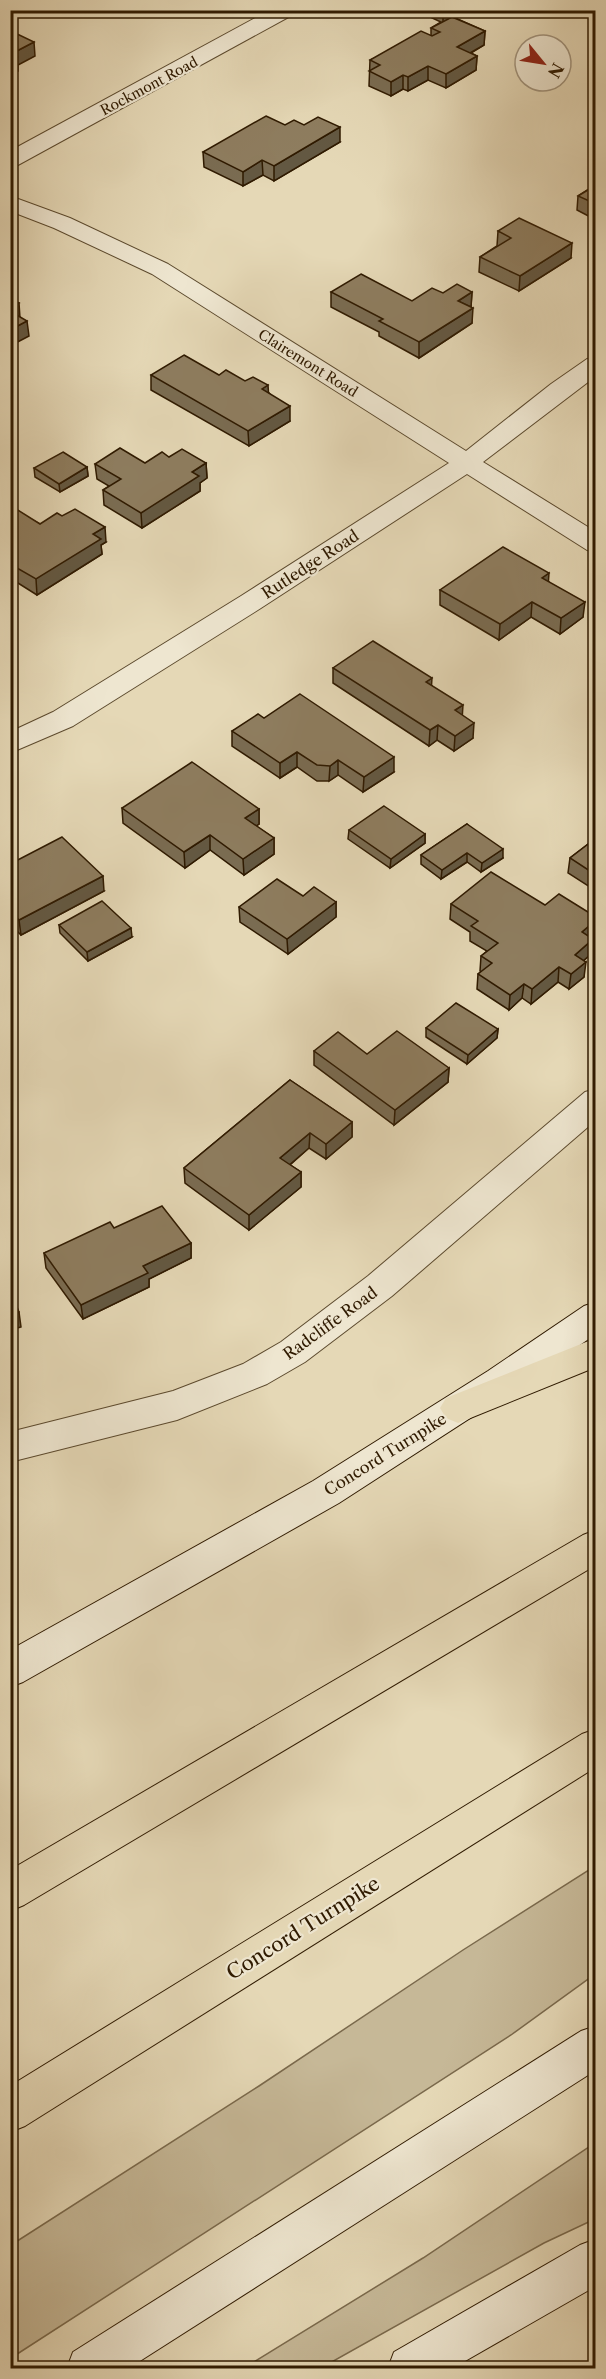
<svg xmlns="http://www.w3.org/2000/svg" width="606" height="2379" viewBox="0 0 606 2379" font-family="'Libre Caslon Text',serif">
<rect width="100%" height="100%" fill="#e5d8b6"/>
<filter id="stains"><feTurbulence type="fractalNoise" baseFrequency=".00333" numOctaves="4"/><feColorMatrix values="0 0 0 0 .2 0 0 0 0 .09 0 0 0 0 .02 0 0 0 .5 -.17"/></filter>
<radialGradient id="worn" r=".72"><stop offset=".6" stop-color="#630" stop-opacity="0"/><stop offset="1" stop-color="#630" stop-opacity=".3"/></radialGradient>
<g fill="#c6b897" stroke="#7a694c" stroke-width="1.5">
<polygon points="595,1866 595,1974 511,2035 11,2358 11,2245 259,2086 463,1950"/>
<polygon points="595,2143 595,2219 544,2243 321,2368 244,2368 423,2258"/>
</g>
<g fill="none" stroke-linecap="round" stroke-linejoin="round">
<g stroke="#5c4a2e" stroke-width="2">
<g id="street">
<polygon points="270,10 297,10 294,14 18,165 10,167 10,151"/>
<polygon points="10,196 70,218 168,264 466,451 551,384 587,359 596,357 596,376 483,462 596,532 596,552 587,550 467,474 261,608 73,726 10,753 10,732 53,712 241,596 449,463 152,274 54,228 10,211"/>
<polygon points="596,1089 596,1120 392,1296 305,1362 267,1384 177,1420 10,1462 10,1432 173,1391 243,1364 281,1342 368,1276 585,1092"/>
</g>
</g>
<g stroke="#2f1a00" stroke-width="2">
<g id="secondary">
<polygon points="596,1302 596,1334 512,1391 339,1503 23,1682 10,1687 10,1650 313,1481 488,1371 584,1306"/>
<polygon points="596,2026 596,2070 129,2368 67,2368 73,2352 581,2031"/>
<polygon points="596,2239 596,2286 453,2368 388,2368 394,2352 580,2245"/>
</g>
</g>
<g stroke="#2f1a00" stroke-width="2">
<g id="highway">
<polygon points="596,1338 596,1367 458,1423 446,1418 440,1408 446,1398"/>
<polygon points="596,1530 596,1565 24,1905 10,1911 10,1870 583,1535"/>
<polygon points="596,1729 596,1767 25,2126 10,2132 10,2086 582,1734"/>
</g>
</g>
<use href="#street" fill="#eee6d0" fill-rule="evenodd"/>
<use href="#secondary" fill="#eee6d0" fill-rule="evenodd"/>
<use href="#highway" fill="#e5d8b6" fill-rule="evenodd"/>
</g>
<g fill="#7a6c52" stroke="#2f1a00" stroke-width="1.5">
<polygon points="415,10 465,10 453,17 485,31 484,45 471,53 477,56 476,70 446,88 428,80 408,91 403,89 391,96 369,86 370,60 431,36 431,28 441,22"/>
<polygon points="285,125 340,142 274,181 263,175 243,186 204,167 203,152"/>
<polygon points="596,176 596,220 577,210 578,196 589,189 590,180"/>
<polygon points="498,231 571,258 519,291 479,272 480,257 497,246"/>
<polygon points="331,292 412,301 443,293 472,292 471,307 472,323 419,358 379,336 379,332 331,307"/>
<polygon points="151,375 219,375 269,393 290,421 249,446 151,390"/>
<polygon points="169,457 206,463 207,478 200,483 200,491 142,528 104,505 103,490 109,486 97,479 95,464 145,463"/>
<polygon points="87,467 88,476 60,492 35,477 34,468"/>
<polygon points="10,508 40,524 106,542 101,545 102,554 37,595 10,578"/>
<polygon points="548,581 583,617 560,634 531,617 499,640 440,605 440,590"/>
<polygon points="333,668 431,685 462,715 473,738 454,751 437,740 429,746 333,683"/>
<polygon points="264,718 394,772 363,792 338,775 329,781 317,781 297,767 280,778 232,746 232,731"/>
<polygon points="122,808 259,809 259,824 256,826 274,838 274,854 244,875 210,850 185,868 123,823"/>
<polygon points="467,824 503,858 481,872 467,862 441,879 421,864 421,855"/>
<polygon points="349,830 425,834 425,843 390,868 348,839"/>
<polygon points="596,838 596,891 568,873 570,858"/>
<polygon points="10,864 104,891 21,935 10,924"/>
<polygon points="303,896 336,902 336,917 288,954 240,922 239,907"/>
<polygon points="451,904 545,905 596,917 596,934 591,938 593,939 591,954 584,960 584,977 569,989 558,982 531,1004 522,998 509,1010 477,989 478,974 481,972 480,971 481,956 487,951 470,941 470,932 450,919"/>
<polygon points="59,925 132,937 88,961 60,933"/>
<polygon points="426,1028 498,1029 497,1038 467,1064 426,1037"/>
<polygon points="314,1051 367,1054 449,1068 448,1082 394,1125 314,1065"/>
<polygon points="290,1080 352,1122 352,1137 326,1159 309,1148 290,1165 301,1172 301,1187 249,1230 185,1183 184,1168"/>
<polygon points="114,1228 191,1243 191,1258 149,1279 149,1287 83,1319 46,1268 44,1253"/>
</g>
<g fill="#635842" stroke="#2f1a00" stroke-width="1.5">
<polygon points="451,10 465,10 443,23 443,15"/>
<polygon points="485,31 484,45 456,61 457,47"/>
<polygon points="34,42 35,56 18,65 18,71 10,76 11,54"/>
<polygon points="477,56 476,70 446,88 446,74"/>
<polygon points="428,66 428,80 408,91 408,77"/>
<polygon points="403,75 403,89 391,96 391,82"/>
<polygon points="340,127 340,142 274,181 274,166"/>
<polygon points="262,160 263,175 243,186 243,172"/>
<polygon points="572,243 571,258 519,291 520,276"/>
<polygon points="472,292 471,307 458,301"/>
<polygon points="19,303 20,318 10,323 10,307"/>
<polygon points="473,308 472,323 419,358 419,342"/>
<polygon points="27,321 29,336 10,346 10,330"/>
<polygon points="268,385 269,400 262,389"/>
<polygon points="290,406 290,421 249,446 248,431"/>
<polygon points="206,463 207,478 200,483 200,491 142,528 141,513 192,472"/>
<polygon points="87,467 88,476 60,492 59,484"/>
<polygon points="105,527 106,542 101,545 102,554 37,595 36,579 93,534"/>
<polygon points="549,573 548,588 542,578"/>
<polygon points="532,602 531,617 499,640 500,624"/>
<polygon points="585,602 583,617 560,634 561,618"/>
<polygon points="432,678 431,693 426,682"/>
<polygon points="463,705 462,720 455,710"/>
<polygon points="474,723 473,738 454,751 455,736"/>
<polygon points="438,725 437,740 429,746 430,730"/>
<polygon points="297,752 297,767 280,778 280,763"/>
<polygon points="394,757 394,772 363,792 364,777"/>
<polygon points="338,760 338,775 329,781 330,766"/>
<polygon points="259,809 259,824 246,833 245,818"/>
<polygon points="425,834 425,843 390,868 391,859"/>
<polygon points="210,835 210,850 185,868 184,852"/>
<polygon points="274,838 274,854 244,875 243,859"/>
<polygon points="503,849 503,858 481,872 482,863"/>
<polygon points="467,853 467,862 441,879 442,870"/>
<polygon points="103,876 104,891 21,935 19,920"/>
<polygon points="336,902 336,917 288,954 287,939"/>
<polygon points="596,920 596,934 581,947 582,932"/>
<polygon points="131,928 132,937 88,961 87,952"/>
<polygon points="593,939 591,954 573,970 575,955"/>
<polygon points="586,962 584,977 569,989 571,974"/>
<polygon points="559,967 558,982 531,1004 532,989"/>
<polygon points="524,984 522,998 509,1010 510,995"/>
<polygon points="498,1029 497,1038 467,1064 468,1055"/>
<polygon points="449,1068 448,1082 394,1125 395,1110"/>
<polygon points="352,1122 352,1137 326,1159 326,1144"/>
<polygon points="310,1133 309,1148 280,1173 280,1158"/>
<polygon points="301,1172 301,1187 249,1230 249,1215"/>
<polygon points="191,1243 191,1258 149,1279 149,1287 83,1319 81,1305 143,1266"/>
<polygon points="19,1312 21,1327 10,1330 10,1315"/>
</g>
<g fill="#8e7d5f" stroke="#2f1a00" stroke-width="1.5">
<polygon points="434,10 451,10 443,15"/>
<polygon points="452,17 485,31 457,47 477,56 446,74 428,66 408,77 403,75 391,82 369,71 380,65 370,60 421,31 432,36 440,32 431,28"/>
<polygon points="13,32 34,42 11,54 17,57 10,60 10,33"/>
<polygon points="266,116 285,125 294,120 304,125 318,117 340,127 274,166 262,160 243,172 203,152"/>
<polygon points="596,176 596,183 590,180"/>
<polygon points="596,185 596,204 578,196"/>
<polygon points="519,218 572,243 520,276 480,257 511,238 498,231"/>
<polygon points="361,274 412,301 432,288 443,293 457,284 472,292 458,301 473,308 419,342 379,321 383,319 331,292"/>
<polygon points="10,298 19,303 10,307"/>
<polygon points="10,311 27,321 10,330"/>
<polygon points="184,355 219,375 226,370 245,381 253,377 268,385 262,389 290,406 248,431 151,375"/>
<polygon points="120,448 145,463 162,452 169,457 182,449 206,463 192,472 199,476 141,513 103,490 121,479 95,464"/>
<polygon points="63,452 87,467 59,484 34,468"/>
<polygon points="13,507 40,524 57,513 62,516 75,509 105,527 93,534 101,539 36,579 10,564 10,508"/>
<polygon points="503,547 549,573 542,578 585,602 561,618 532,602 500,624 440,590"/>
<polygon points="373,641 432,678 426,682 463,705 455,710 474,723 455,736 438,725 430,730 333,668"/>
<polygon points="300,694 394,757 364,777 338,760 330,766 317,765 297,752 280,763 232,731 258,714 264,718"/>
<polygon points="192,762 259,809 245,818 274,838 243,859 210,835 184,852 122,808"/>
<polygon points="384,806 425,834 391,859 349,830"/>
<polygon points="467,824 503,849 482,863 467,853 442,870 421,855"/>
<polygon points="62,837 103,876 19,920 10,911 10,864"/>
<polygon points="596,838 596,875 570,858"/>
<polygon points="491,872 545,905 559,894 596,917 596,920 582,932 593,939 575,955 586,962 571,974 559,967 532,989 524,984 510,995 478,974 492,963 481,956 498,943 471,926 478,921 451,904"/>
<polygon points="277,879 303,896 314,887 336,902 287,939 239,907"/>
<polygon points="102,901 131,928 87,952 59,925"/>
<polygon points="456,1003 498,1029 468,1055 426,1028"/>
<polygon points="397,1031 449,1068 395,1110 314,1051 338,1032 367,1054"/>
<polygon points="290,1080 352,1122 326,1144 310,1133 280,1158 301,1172 249,1215 184,1168"/>
<polygon points="162,1206 191,1243 143,1266 148,1273 81,1305 44,1253 110,1222 114,1228"/>
<polygon points="10,1289 19,1312 10,1315"/>
</g>
<g text-anchor="middle" stroke-width="4.5" stroke-linejoin="round" paint-order="stroke">
<g font-size="14" fill="#2f1a00" stroke="#eee6d0">
<text transform="translate(149 86) rotate(-28)" y="5">Rockmont Road</text>
<text transform="translate(308 363) rotate(32)" y="5">Clairemont Road</text>
</g>
<g font-size="16" fill="#2f1a00" stroke="#eee6d0">
<text transform="translate(310 564) rotate(-33)" y="6">Rutledge Road</text>
<text transform="translate(330 1323) rotate(-36)" y="6">Radcliffe Road</text>
<text transform="translate(385 1454) rotate(-32)" y="6">Concord Turnpike</text>
</g>
<g font-size="20" fill="#2f1a00" stroke="#eee6d0">
<text transform="translate(303 1928) rotate(-32)" y="7">Concord Turnpike</text>
</g>
</g>
<rect width="606" height="2379" fill="none" stroke="#e5d8b6" stroke-width="36"/>
<rect x="12" y="12" width="582" height="2355" fill="none" stroke="#2f1a00" stroke-width="3"/>
<rect x="18" y="18" width="570" height="2343" fill="none" stroke="#2f1a00" stroke-width="1.5"/>
<g transform="translate(543 63) rotate(120)"><circle r="28" fill="#eee6d0" stroke="#a2947d" stroke-width="1.5"/>
<path d="M0-4.5L10 22L0 15L-10 22Z" fill="#8f2418"/>
<text y="-9" font-size="16" font-weight="bold" text-anchor="middle" fill="#2f1a00">N</text>
</g>
<rect width="100%" height="100%" filter="url(#stains)"/>
<rect width="100%" height="100%" fill="url(#worn)"/>
</svg>
